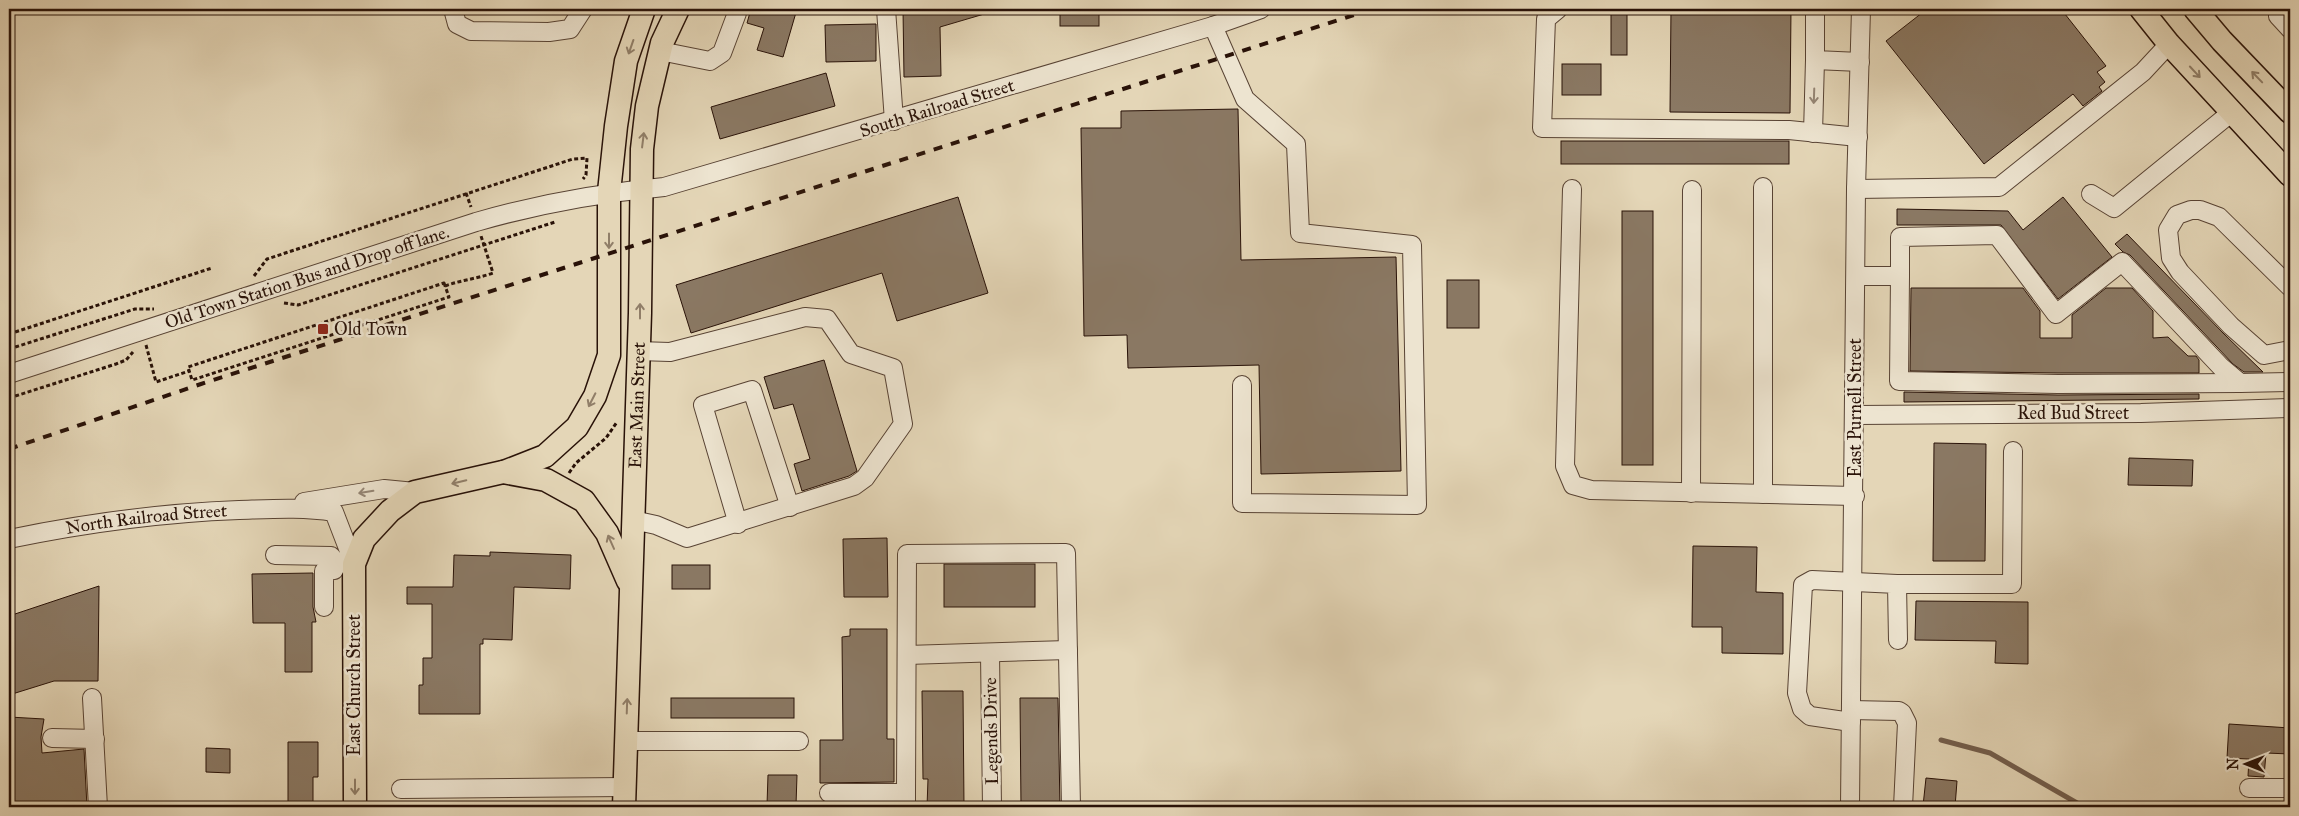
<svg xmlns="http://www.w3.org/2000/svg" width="2299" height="816" viewBox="0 0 2299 816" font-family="'IM FELL Great Primer',serif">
<rect width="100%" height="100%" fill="#e4d6b7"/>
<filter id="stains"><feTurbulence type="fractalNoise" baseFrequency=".004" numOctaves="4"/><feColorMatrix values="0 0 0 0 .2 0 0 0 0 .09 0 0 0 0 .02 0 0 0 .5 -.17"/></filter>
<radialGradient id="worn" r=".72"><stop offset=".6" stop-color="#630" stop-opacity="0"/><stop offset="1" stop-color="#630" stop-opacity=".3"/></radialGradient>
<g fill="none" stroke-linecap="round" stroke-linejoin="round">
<polyline stroke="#735f4e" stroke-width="5" points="1941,740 1990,753 2084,807"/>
</g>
<g fill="#8a7863" stroke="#291208">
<polygon points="751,9 797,9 783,57 757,50 764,28 747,23"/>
<polygon points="903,9 991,9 991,12 940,27 941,76 904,77"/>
<rect x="1060" y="9" width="39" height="17"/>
<rect x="1611" y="9" width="16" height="46"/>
<polygon points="1671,9 1791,9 1790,113 1670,112"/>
<polygon points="1927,9 2061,9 2106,66 2097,72 2105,82 2099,87 2102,91 2083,106 2073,94 1984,164 1886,41"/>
<polygon points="876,24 876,61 826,62 825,25"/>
<rect x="1562" y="64" width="39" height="31"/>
<polygon points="826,73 835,106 720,139 711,107"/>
<polygon points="1238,109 1241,260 1396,257 1401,471 1261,474 1259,365 1128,368 1127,335 1084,336 1081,128 1121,128 1121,111"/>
<rect x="1561" y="141" width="228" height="23"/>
<polygon points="958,197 988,293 897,321 882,273 691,333 676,285"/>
<polygon points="2063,197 2112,257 2058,299 2001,225 1897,225 1897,209 2008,211 2023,230"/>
<rect x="1622" y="211" width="31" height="254"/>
<polygon points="2127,234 2223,333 2263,372 2244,372 2233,364 2130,255 2123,252 2115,244"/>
<rect x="1447" y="280" width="32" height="48"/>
<polygon points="1911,288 2023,288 2040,311 2040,338 2072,338 2072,315 2106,288 2132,288 2153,311 2153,338 2168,337 2188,356 2196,356 2199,360 2199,373 2058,373 1910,371"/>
<polygon points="824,360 857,471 849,476 802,491 794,464 810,459 793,404 774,409 764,377"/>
<polygon points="1904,392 2058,395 2199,394 2199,399 1904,402"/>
<polygon points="1934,443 1986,444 1985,561 1933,561"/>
<polygon points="2129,458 2193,460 2192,486 2128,485"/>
<polygon points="887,538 888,597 844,597 843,539"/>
<polygon points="1693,546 1757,547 1756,592 1783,593 1783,654 1722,653 1722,627 1692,627"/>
<polygon points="490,552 571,555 570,589 514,587 512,640 483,639 483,644 480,644 480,714 419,714 419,685 423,685 423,658 432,658 432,604 407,604 407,587 453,587 454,555 490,556"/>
<rect x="944" y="564" width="91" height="43"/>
<rect x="672" y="565" width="38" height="24"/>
<polygon points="313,573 313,607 316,622 312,622 312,672 285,672 285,623 253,623 252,574"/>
<polygon points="99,586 98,681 54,681 9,695 9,616"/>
<polygon points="1916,601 2028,602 2028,664 1995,663 1996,641 1915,640"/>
<polygon points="850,629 887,629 887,739 894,739 894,782 820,783 820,740 843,740 842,637 850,636"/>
<polygon points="922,691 963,691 964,807 927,807 928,779 923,779"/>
<rect x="671" y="698" width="123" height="20"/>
<polygon points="1020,698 1058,698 1060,807 1021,807"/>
<polygon points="9,717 44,719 41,737 42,753 84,749 87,807 9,807"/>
<polygon points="2229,724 2290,728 2290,754 2266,753 2264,777 2248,776 2249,759 2227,758"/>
<polygon points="288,742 318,742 318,777 313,777 313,807 288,807"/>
<polygon points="206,748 230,749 230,773 206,772"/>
<polygon points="768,775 797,775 796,805 767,805"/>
<polygon points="1926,778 1957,781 1955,807 1923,806"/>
</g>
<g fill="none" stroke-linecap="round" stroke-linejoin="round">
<g stroke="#584334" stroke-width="20">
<g id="minor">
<polyline points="453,9 457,24 471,31 549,32 570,29 583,9"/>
<polyline points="886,9 894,121"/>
<polyline points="1558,9 1546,19 1542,128 1789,130 1858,137"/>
<polyline points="1815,9 1815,60 1860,62"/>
<polyline points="2280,9 2278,16 2290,29"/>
<polyline points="1213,26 1245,99 1296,144 1300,233 1412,245 1417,505 1242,503 1242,385"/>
<polyline points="660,51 710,61 722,53 737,13"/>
<polyline points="1813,133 1815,60"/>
<polyline points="1763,187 1763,494"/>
<polyline points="1572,189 1565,466 1573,485 1591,490 1855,496"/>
<polyline points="1856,189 1999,187 2143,72 2169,44"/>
<polyline points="2091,194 2114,208 2232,112"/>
<polyline points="1856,276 1900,276 1900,237 1997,235 2056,314 2122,262 2221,367 2240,383 2290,382"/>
<polyline points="1900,276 1899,381 2058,384 2240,383"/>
<polyline points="2290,287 2219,217 2200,210 2191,210 2177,215 2168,230 2171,258 2180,272 2231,326 2264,355 2290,350"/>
<path d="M9,374L476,222C538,204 600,193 664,187L1213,26L1261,9"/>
<polyline points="1856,415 2141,413 2290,408"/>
<polyline points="1691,493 1692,190"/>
<polyline points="304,502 384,489 415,492"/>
<polyline points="633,520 656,525 687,538 854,486 865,478 903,424 893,368 851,354 827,319 805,317 670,352 638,351"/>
<polyline points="738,524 703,405 752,390 790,507"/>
<path id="s1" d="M9,539C86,523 160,513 239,510C272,509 302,507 334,512L354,564L337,563L331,556L275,555"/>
<polyline points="1897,584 2012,584 2013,451"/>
<polyline points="324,607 324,571 334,570 337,563"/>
<polyline points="990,654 992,807"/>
<polyline points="907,655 1068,650"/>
<polyline points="92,698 98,807"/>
<polyline points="1851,710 1899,711 1902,713 1907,723 1903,807"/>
<polyline points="1851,722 1810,716 1802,709 1797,693 1803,585 1812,580 1897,584 1898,640"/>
<polyline points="52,738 95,739"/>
<polyline points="626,741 799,741"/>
<polyline points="2249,788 2290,788"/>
<polyline points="401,789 625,787"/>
<polyline points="829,793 906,793 906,807"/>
<polyline points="906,793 907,554 1066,553 1071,807"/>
<polyline points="1850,807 1856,189 1861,9"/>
</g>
</g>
<g stroke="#291208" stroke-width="25">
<g id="major">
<polyline points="2141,9 2169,44 2290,175"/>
<polyline points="2195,9 2222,41 2290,112"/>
<polyline points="504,472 545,456 577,427 595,396 609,355 609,192 616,126 626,61 644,9"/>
<polyline points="355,807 354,564 364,539 390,511 415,492 503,472 546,480 584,501 607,533 628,581"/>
<path id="s2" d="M624,807L640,313L642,149L647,106L662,43L678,9"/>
</g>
</g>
<g stroke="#291208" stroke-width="3" stroke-dasharray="4 2.5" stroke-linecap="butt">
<polyline points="466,193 471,207"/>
<polyline points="254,276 267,259 573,159 587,158 586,175 583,179"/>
<polygon points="444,283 449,297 192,380 188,367"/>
<path d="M445,286C461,280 476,279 493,273L481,236"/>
<polyline points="284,303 298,305 555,222"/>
<polyline points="9,334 212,268"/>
<polyline points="146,345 156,382 189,371"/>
<polyline points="9,349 135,309 154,309"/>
<polyline points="9,398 116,364 126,360 133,352"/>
<polyline points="569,473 576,463 606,438 617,422"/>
</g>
<use href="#minor" stroke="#ede4d0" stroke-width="18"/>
<use href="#major" stroke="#e4d6b7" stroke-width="22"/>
<polyline stroke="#291208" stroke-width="4" stroke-dasharray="9 9" stroke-linecap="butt" points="9,449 201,384 1373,9"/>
</g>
<defs><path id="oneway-shaft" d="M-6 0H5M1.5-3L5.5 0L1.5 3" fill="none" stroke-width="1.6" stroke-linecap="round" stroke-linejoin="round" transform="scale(1.25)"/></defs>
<g stroke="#907e68">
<use href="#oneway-shaft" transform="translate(631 47) rotate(109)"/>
<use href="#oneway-shaft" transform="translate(2195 72) rotate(47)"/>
<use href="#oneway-shaft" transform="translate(2257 77) rotate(-134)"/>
<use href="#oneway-shaft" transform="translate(643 140) rotate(-83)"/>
<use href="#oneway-shaft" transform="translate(609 241) rotate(90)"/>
<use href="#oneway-shaft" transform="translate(640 311) rotate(-90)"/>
<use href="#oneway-shaft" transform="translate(592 400) rotate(117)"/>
<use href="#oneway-shaft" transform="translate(459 482) rotate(167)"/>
<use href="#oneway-shaft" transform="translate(611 542) rotate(-114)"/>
<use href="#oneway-shaft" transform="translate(627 706) rotate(-88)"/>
<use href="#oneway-shaft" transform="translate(355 787) rotate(90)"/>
</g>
<g stroke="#958676">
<use href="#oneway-shaft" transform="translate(1814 96) rotate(92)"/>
<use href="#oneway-shaft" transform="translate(366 492) rotate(171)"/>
</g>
<rect fill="#8f2418" stroke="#ede4d0" stroke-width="2" x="317" y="323" width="12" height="12" rx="2.5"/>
<g text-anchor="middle" stroke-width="5" stroke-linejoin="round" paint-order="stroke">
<g font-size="18" fill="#291208" stroke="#ede4d0">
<text transform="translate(937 108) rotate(-17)" y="6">South Railroad Street</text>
<text transform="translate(307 277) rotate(-18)" y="6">Old Town Station Bus and Drop off lane.</text>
<text dy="6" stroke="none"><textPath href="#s2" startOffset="402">East Main Street</textPath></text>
<text transform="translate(1855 408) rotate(-90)" y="6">East Purnell Street</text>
<text x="2073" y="419">Red Bud Street</text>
<text dy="6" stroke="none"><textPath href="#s1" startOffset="139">North Railroad Street</textPath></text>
<text transform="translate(354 685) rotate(-90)" y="6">East Church Street</text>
<text transform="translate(991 731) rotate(-91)" y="6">Legends Drive</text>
</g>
<g font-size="18" fill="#291208" stroke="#ede4d0" text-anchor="start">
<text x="334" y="335">Old Town</text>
</g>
</g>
<rect width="2299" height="816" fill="none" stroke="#e4d6b7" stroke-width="30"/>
<rect x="10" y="10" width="2279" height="796" fill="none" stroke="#291208" stroke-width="2.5"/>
<rect x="15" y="15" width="2269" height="786" fill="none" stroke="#291208"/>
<g transform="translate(2246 764) rotate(270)" stroke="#ede4d0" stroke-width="4" paint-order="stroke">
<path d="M0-4L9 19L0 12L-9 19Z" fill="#291208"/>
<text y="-8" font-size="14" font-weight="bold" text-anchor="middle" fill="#291208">N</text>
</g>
<rect width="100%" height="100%" filter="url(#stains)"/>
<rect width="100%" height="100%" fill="url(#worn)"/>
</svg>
